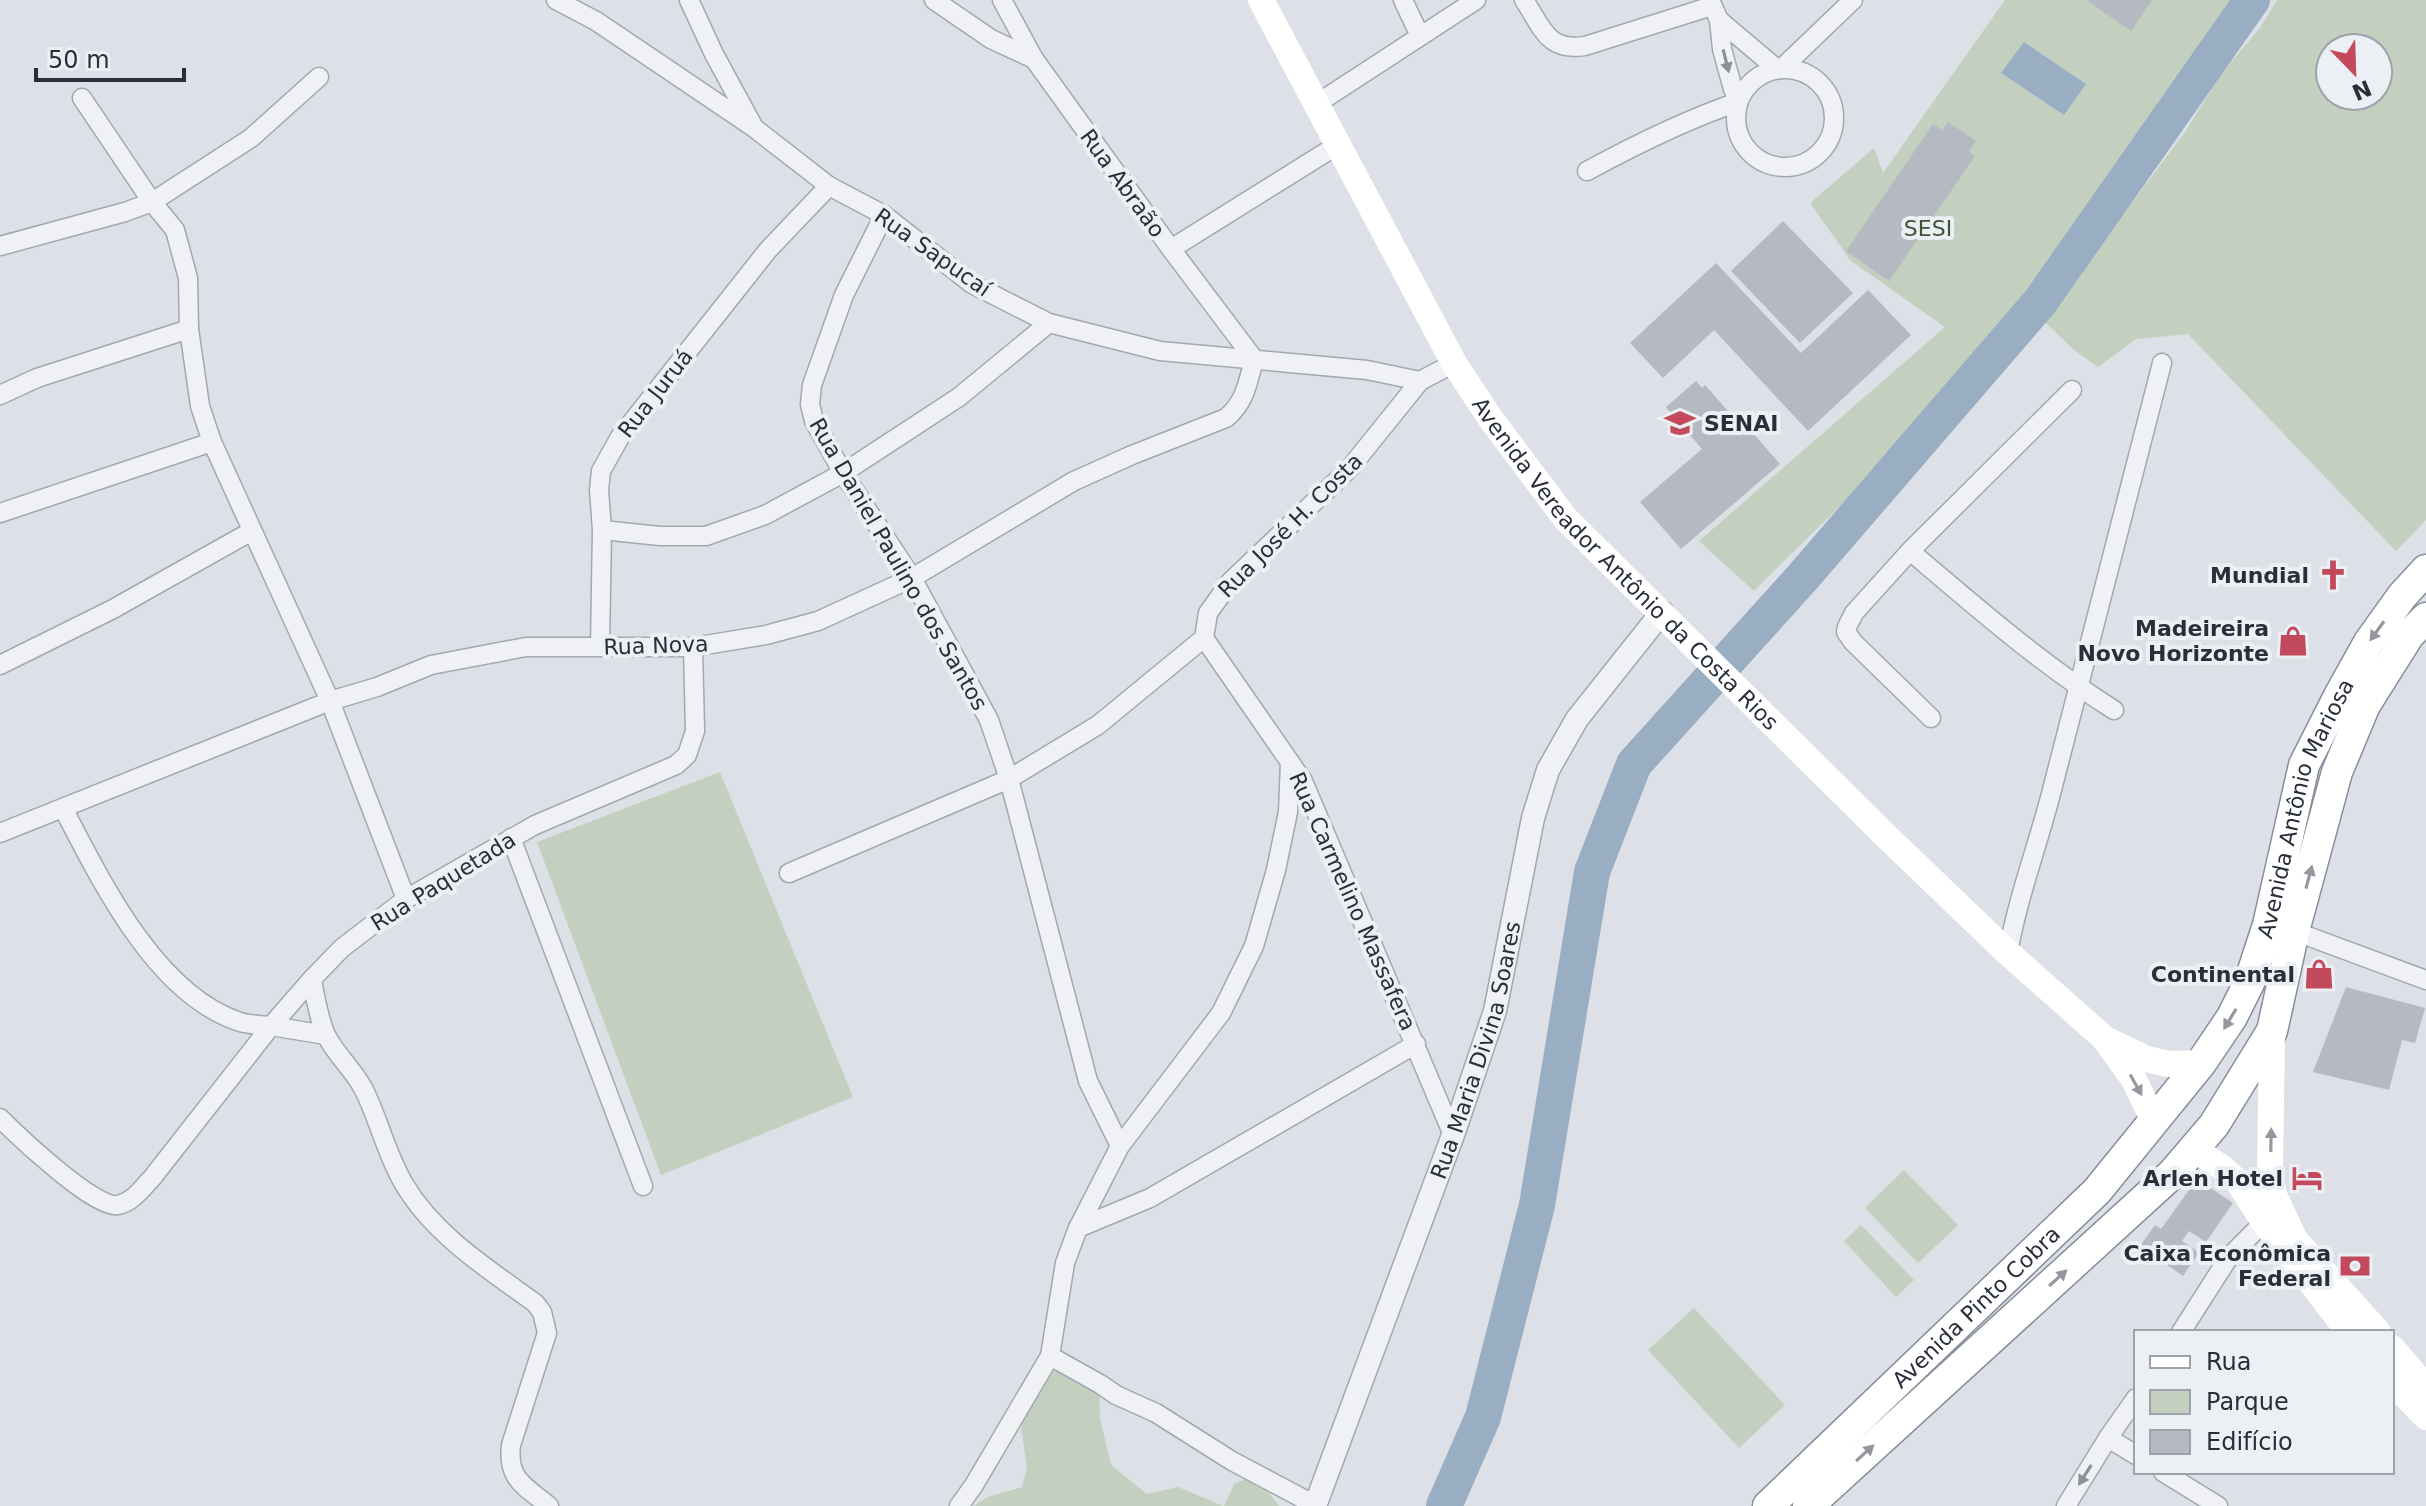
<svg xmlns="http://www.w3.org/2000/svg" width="2426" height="1506" viewBox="0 0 2426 1506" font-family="'DejaVu Sans',sans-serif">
<rect width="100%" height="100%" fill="#dde0e6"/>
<g fill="#c3cfbf" fill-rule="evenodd">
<path d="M2005,0H2234C2137,151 2033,299 1912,432C1862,487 1806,538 1754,591L1699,541L1945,327L1851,261L1810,203L1874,148L1883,173Z"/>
<path d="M2277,0H2426V520L2396,551L2188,334L2136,339L2098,367L2074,350L2045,322L2083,268L2185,132L2222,73L2260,28ZM2330,48H2378V96H2330Z"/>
<polygon points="720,772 853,1097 661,1175 537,842"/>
<polygon points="1904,1170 1958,1225 1918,1263 1865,1208"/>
<polygon points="1861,1225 1914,1280 1896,1297 1844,1241"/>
<polygon points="1694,1308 1785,1405 1739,1448 1648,1350"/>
<polygon points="1059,1364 1099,1390 1100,1418 1111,1465 1147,1494 1178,1487 1223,1506 974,1506 988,1497 1022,1487 1027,1468 1021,1427 1028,1409"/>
<polygon points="1246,1479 1267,1490 1279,1506 1224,1506 1234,1484"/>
</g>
<polygon fill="#9aaec3" points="2024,42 2086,84 2064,115 2001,73"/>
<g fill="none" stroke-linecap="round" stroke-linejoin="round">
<polyline stroke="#9aaec3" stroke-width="36" points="1444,1506 1483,1417 1537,1205 1592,872 1634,764 1802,578 2040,302 2252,0"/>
</g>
<g fill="#b5bac2">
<polygon points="2086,0 2152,0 2131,31"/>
<polygon points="1948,122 1976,141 1969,151 1975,156 1889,281 1846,251 1933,124 1942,130"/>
<polygon points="1783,221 1853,293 1800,343 1731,271"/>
<polygon points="1716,263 1801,353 1868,290 1911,335 1808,431 1714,330 1663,378 1630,343"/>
<polygon points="1696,381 1702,388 1705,385 1735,419 1738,416 1780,464 1681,549 1640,502 1702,449 1666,407"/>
<polygon points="2346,987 2425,1008 2415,1043 2402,1040 2389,1090 2313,1072"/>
<polygon points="2197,1179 2233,1203 2206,1242 2189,1231 2182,1241 2199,1253 2183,1276 2140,1246 2155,1225 2161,1229"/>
</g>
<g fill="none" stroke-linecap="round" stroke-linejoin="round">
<g stroke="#a3a7af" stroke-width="21">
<g id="minor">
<polyline points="556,0 596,21 753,127 829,186 884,215 972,284 1049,323 1160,351 1367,370 1420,381 1454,363"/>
<polyline points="689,0 714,54 752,124"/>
<polyline points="934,0 991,39 1034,59"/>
<polyline points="1403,0 1420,36"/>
<path d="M1524,0C1542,27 1547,52 1585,46L1712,6"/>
<polyline points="1710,0 1719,20 1722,49 1733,89 1738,100"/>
<polyline points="1719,20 1777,69"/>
<circle cx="1785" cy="118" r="49"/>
<polyline points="1781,69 1853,0"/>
<polyline points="82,98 152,202 175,230 188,278 189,329 200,406 212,442 330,701 406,899"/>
<polyline points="1318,103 1476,0"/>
<path d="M1587,171C1635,145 1685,120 1738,102"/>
<polyline points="884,215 844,295 812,385 810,404 814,421 843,473 912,578 989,720 1009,779 1088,1081 1120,1146"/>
<polyline points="0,246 125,212 152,202 251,138 319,77"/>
<polyline points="1171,249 1339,144"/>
<polyline points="0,395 37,378 189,329"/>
<polyline points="0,513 212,442"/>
<polyline points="602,530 660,536 706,536 765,515 843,473 959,397 1049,323"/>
<path d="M1910,551C1976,607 2041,664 2114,710"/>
<polyline points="1204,638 1303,781 1453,1135"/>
<polyline points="600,646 602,530 599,490 601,471 620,437 768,250 829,186"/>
<polyline points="0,665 113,609 252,531"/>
<polyline points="1931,718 1853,642 1846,632 1847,627 1854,613 1910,551 2072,390"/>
<path d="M63,808C101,881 156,995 240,1022C250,1025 261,1025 271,1026C289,1029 307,1032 326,1035"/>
<path d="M0,833L330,701L377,687L431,665L526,647H693L766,635L818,621L912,578L1074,481L1132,455L1226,418C1245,403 1248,382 1254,359L1171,249L1034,59L1002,0"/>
<polyline points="511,838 643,1186"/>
<polyline points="789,873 1009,779 1098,725 1204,638 1208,613 1231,581 1350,468 1420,381"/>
<polyline points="2294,931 2426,980"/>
<path d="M2008,953C2018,895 2040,840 2054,782C2090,642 2125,502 2162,363"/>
<path d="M0,1118C18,1136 96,1210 118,1205C133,1202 142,1188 152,1178L271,1026L312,979"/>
<polyline points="1078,1228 1150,1198 1416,1044"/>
<polyline points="2181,1332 2229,1257 2264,1222"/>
<polyline points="1050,1356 1100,1384 1116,1395 1156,1413 1232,1461 1315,1505"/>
<polyline points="2108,1438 2136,1455"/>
<polyline points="2163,1472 2218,1506"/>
<path d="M549,1506C525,1486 507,1480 511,1445L547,1333L542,1312L535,1303C488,1269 434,1235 404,1184C386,1154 379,1119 363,1088C353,1069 334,1053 325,1033C318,1015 315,997 312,979L342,948L406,899L535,825L676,765L687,755L695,731L693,647"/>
<polyline points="959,1506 974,1485 1050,1356 1065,1263 1078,1228 1120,1146 1221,1013 1254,946 1276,870 1288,812 1290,762"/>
<polyline points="2066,1506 2108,1438 2136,1398"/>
</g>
</g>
<g stroke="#a3a7af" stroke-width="25">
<g id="tertiary">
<path id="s1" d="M1315,1506L1453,1135L1495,1011L1533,818L1548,770L1577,719L1662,612"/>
</g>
</g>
<g stroke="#868e9b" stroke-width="33">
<g id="trunk">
<path id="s3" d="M1768,1506L2097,1191L2201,1063L2232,1017L2249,983L2268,925L2304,765L2340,694L2369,642L2402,596L2426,570"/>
<polyline points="1808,1506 2173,1173 2214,1125 2272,1031 2294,931 2337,772 2365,705 2409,635 2426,618"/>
</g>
</g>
<use href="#minor" stroke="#eff1f4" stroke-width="18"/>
<use href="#tertiary" stroke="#eff1f4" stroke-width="22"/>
<g stroke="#fff" stroke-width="26">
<path id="s2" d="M1261,0L1454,363L1490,418L1565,518L1886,836L2008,953L2104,1038L2133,1078L2154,1121"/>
<polyline points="2272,1031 2270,1174 2274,1195 2295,1240 2378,1332"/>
<polyline points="2107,1040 2147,1059 2168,1064 2201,1063"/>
<polyline points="2194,1149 2221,1167 2238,1182 2264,1222 2349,1332"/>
<polyline points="2392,1348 2426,1387"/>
<polyline points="2392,1382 2426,1417"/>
</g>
<use href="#trunk" stroke="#fff" stroke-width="30"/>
</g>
<defs><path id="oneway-solid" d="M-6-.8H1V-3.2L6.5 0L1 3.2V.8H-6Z" transform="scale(2)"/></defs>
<g fill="#8c9098">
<use href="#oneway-solid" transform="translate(1726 61) rotate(76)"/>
<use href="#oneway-solid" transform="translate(2085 1475) rotate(122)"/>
</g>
<g fill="#94979d">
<use href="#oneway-solid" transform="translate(2377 631) rotate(126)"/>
<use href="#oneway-solid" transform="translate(2309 877) rotate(-75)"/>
<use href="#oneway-solid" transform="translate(2230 1019) rotate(121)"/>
<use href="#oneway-solid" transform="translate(2136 1085) rotate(61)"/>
<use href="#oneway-solid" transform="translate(2271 1140) rotate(-89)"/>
<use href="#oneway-solid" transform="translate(2058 1278) rotate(-42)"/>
<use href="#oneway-solid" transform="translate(1865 1453) rotate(-42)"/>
</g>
<defs>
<g id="university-bare" transform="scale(2.4)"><path d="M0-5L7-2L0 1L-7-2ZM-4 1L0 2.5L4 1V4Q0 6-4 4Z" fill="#c24a5c" stroke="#eceff4" stroke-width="2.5" paint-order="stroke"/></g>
<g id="church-bare" transform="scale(2.4)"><path d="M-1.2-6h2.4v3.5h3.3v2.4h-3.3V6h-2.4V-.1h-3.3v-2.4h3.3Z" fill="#c24a5c" stroke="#eceff4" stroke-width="2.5" paint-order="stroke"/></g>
<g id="shop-bare" transform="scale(2.4)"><path d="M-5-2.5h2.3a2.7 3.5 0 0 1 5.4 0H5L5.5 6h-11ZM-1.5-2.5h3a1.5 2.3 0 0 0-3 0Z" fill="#c24a5c" stroke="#eceff4" stroke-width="2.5" paint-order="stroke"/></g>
<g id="hotel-bare" transform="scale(2.4)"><path d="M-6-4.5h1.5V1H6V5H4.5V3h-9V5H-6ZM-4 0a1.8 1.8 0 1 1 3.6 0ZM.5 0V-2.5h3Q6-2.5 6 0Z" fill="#c24a5c" stroke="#eceff4" stroke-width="2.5" paint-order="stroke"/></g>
<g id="bank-bare" transform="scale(2.4)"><path d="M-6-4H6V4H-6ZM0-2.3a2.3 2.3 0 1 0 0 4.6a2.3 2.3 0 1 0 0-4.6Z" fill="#c24a5c" stroke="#eceff4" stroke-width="2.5" paint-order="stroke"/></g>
</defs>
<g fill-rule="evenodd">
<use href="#university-bare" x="1680" y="423"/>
<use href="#church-bare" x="2333" y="575"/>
<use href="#shop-bare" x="2293" y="641"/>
<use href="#shop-bare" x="2319" y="974"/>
<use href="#hotel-bare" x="2307" y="1178"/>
<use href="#bank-bare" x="2355" y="1266"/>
</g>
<g text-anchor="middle" stroke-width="8" stroke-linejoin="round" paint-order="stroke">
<g font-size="22" fill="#282f3b" stroke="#eceff4">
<text transform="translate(1123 183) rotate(54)" y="8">Rua Abraão</text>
<text transform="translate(933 252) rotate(35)" y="8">Rua Sapucaí</text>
<text transform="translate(655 393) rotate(-52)" y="8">Rua Juruá</text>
<text transform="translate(1290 525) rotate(-45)" y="8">Rua José H. Costa</text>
<text dy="8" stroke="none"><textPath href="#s2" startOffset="676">Avenida Vereador Antônio da Costa Rios</textPath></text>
<text transform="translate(899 564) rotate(60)" y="8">Rua Daniel Paulino dos Santos</text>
<text transform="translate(656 645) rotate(-2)" y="8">Rua Nova</text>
<text dy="8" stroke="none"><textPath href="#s3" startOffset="898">Avenida Antônio Mariosa</textPath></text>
<text transform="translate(443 881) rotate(-32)" y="8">Rua Paquetada</text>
<text transform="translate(1353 901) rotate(66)" y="8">Rua Carmelino Massafera</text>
<text dy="8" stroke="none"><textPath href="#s1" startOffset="484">Rua Maria Divina Soares</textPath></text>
<text dy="8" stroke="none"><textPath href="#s3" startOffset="288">Avenida Pinto Cobra</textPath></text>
</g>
<g font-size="22" fill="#3c5536" stroke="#eceff4">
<text x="1928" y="236">SESI</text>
</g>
<g font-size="22" font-weight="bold" fill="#282f3b" stroke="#eceff4" text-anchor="end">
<text x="1704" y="431" text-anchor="start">SENAI</text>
<text x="2309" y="583">Mundial</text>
<text x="2269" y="636">Madeireira<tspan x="2269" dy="25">Novo Horizonte</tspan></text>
<text x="2295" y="982">Continental</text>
<text x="2283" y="1186">Arlen Hotel</text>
<text x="2331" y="1261">Caixa Econômica<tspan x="2331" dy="25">Federal</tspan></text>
</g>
</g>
<rect x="2134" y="1330" width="260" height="144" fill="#eceff4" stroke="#9ea2aa" stroke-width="2"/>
<rect x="2150" y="1356" width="40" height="12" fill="#ffffff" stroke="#9ea2aa" stroke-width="2"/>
<text x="2206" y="1370" font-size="24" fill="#282f3b">Rua</text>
<rect x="2150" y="1390" width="40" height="24" fill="#c3cfbf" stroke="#9ea2aa" stroke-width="2"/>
<text x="2206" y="1410" font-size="24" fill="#282f3b">Parque</text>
<rect x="2150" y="1430" width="40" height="24" fill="#b5bac2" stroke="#9ea2aa" stroke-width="2"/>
<text x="2206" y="1450" font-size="24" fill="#282f3b">Edifício</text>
<g transform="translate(2354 72) rotate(157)"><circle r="38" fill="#eceff4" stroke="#9ea2aa" stroke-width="2"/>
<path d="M0-6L14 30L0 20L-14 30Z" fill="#c24a5c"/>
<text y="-12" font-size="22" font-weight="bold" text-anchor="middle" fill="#282f3b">N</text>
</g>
<path d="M36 68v12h148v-12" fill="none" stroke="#282f3b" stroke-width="4"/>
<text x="48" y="68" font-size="24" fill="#282f3b" stroke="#eceff4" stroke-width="6" paint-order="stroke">50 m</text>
</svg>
